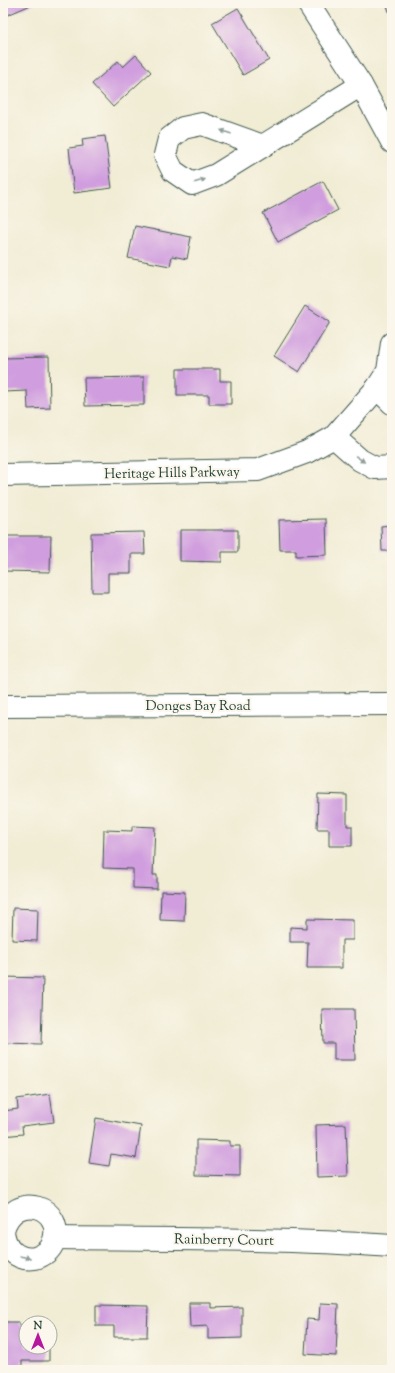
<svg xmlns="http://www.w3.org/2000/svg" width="395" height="1373" viewBox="0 0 395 1373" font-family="'Sorts Mill Goudy',serif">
<rect width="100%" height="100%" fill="#fbf7ec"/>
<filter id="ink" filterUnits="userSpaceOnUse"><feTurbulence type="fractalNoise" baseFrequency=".025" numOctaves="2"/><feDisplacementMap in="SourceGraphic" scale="8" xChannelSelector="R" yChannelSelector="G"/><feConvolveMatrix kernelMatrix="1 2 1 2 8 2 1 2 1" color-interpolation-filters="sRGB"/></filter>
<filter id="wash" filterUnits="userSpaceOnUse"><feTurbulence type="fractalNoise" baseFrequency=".012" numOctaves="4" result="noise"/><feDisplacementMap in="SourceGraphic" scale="16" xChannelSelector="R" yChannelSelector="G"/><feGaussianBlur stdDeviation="0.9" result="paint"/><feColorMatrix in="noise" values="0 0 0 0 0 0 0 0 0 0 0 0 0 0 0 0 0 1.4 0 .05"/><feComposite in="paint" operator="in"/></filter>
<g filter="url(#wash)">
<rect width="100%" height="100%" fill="#f1ecd4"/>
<g id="blocks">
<g fill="#d09ede">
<polygon points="3,3 33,3 33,4 3,17"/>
<polygon points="386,3 392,3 392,13 390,14"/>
<polygon points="238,8 269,60 243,75 212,23"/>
<polygon points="136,55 151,72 113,107 92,84 118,61 123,67"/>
<polygon points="105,136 112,188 74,193 69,148 83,146 82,139"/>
<polygon points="323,181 338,210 278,242 263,213"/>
<polygon points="135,226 191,237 187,259 172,256 170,266 128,258"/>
<polygon points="305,306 330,322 299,372 274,356"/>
<polygon points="49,357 50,408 28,409 27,391 3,392 3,358"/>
<polygon points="177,369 220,369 220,381 231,381 231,404 209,404 209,395 177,395"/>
<polygon points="144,377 144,405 85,406 84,378"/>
<polygon points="326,519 327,555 296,556 296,550 280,550 279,520"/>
<polygon points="392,525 392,557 391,557 390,551 382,551 381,526"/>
<polygon points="180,530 238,530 238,552 222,552 222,562 180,561"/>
<polygon points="144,532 145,554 131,554 131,573 108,573 108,592 92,592 91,533"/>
<polygon points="5,536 51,536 50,572 4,571"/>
<polygon points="318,794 347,795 347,826 352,826 352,846 329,846 329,829 317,829"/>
<polygon points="132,826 155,827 153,875 157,875 157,889 133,888 133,869 103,868 104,830 132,831"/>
<polygon points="161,891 185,892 184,921 160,920"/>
<polygon points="13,908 38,909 37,941 12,940"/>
<polygon points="307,919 353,920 353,940 342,940 342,968 307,968 308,942 290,942 290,927 307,928"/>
<polygon points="3,977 43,978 41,1044 3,1043"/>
<polygon points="322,1009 354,1009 355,1060 334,1060 334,1043 323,1043"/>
<polygon points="50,1094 54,1122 22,1126 23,1134 3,1136 3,1111 18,1109 17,1099"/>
<polygon points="96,1118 141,1126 136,1158 111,1154 109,1166 89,1163"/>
<polygon points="346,1124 348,1176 317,1177 316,1125"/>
<polygon points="196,1140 230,1141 230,1146 240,1146 240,1176 196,1175"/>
<polygon points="189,1303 210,1303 210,1308 242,1307 242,1338 208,1339 208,1326 190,1327"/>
<polygon points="320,1303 338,1304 336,1356 305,1354 307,1319 319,1320"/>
<polygon points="96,1305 148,1306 147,1337 114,1337 114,1326 96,1326"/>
<polygon points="3,1322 19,1322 19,1325 26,1325 26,1347 49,1347 49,1361 22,1361 22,1370 3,1370"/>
</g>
</g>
</g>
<g filter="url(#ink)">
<use href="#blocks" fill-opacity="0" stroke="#3e574c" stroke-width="1"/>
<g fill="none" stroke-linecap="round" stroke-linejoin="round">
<g stroke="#3e574c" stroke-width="24">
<g id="minor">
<polyline points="308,3 361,85 392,142"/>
<polyline points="263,146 202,124 183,128 169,139 165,155 173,171 192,184 216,175 361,85"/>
<polyline points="377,388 392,403"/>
<polyline points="334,437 360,460 375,468 392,467"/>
<polyline points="3,475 258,470 307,452 334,437 377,388 388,371 392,343"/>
<polyline points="3,706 392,704"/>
<path d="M3,1230C14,1189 67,1207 53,1243C51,1250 43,1256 35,1258C17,1261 4,1248 3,1230"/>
<path d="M55,1238C168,1239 280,1238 392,1246"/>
</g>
</g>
<use href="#minor" stroke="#fff" stroke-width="22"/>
</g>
<defs><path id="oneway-solid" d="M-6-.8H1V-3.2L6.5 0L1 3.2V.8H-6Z"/></defs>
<g fill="#8f9e9a">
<use href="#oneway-solid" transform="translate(226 132) rotate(-160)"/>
<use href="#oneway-solid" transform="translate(200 181) rotate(-18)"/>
<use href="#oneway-solid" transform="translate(360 459) rotate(34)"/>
<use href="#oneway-solid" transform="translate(25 1257) rotate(10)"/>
</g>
</g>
<g text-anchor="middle" stroke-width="4" stroke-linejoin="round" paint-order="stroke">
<g font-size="14" fill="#1f3d34" stroke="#fbf7ec">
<text transform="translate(172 472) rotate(-1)" y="5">Heritage Hills Parkway</text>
<text x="198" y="710">Donges Bay Road</text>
<text transform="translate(224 1239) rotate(1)" y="5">Rainberry Court</text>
</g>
</g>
<rect width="395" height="1373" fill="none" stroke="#fbf7ec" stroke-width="16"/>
<g transform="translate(38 1335)"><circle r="19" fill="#fbf7ec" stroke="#a3ada2"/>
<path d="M0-3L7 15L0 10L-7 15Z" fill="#b5179e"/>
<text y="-6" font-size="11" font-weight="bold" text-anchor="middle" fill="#1f3d34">N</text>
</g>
</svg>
